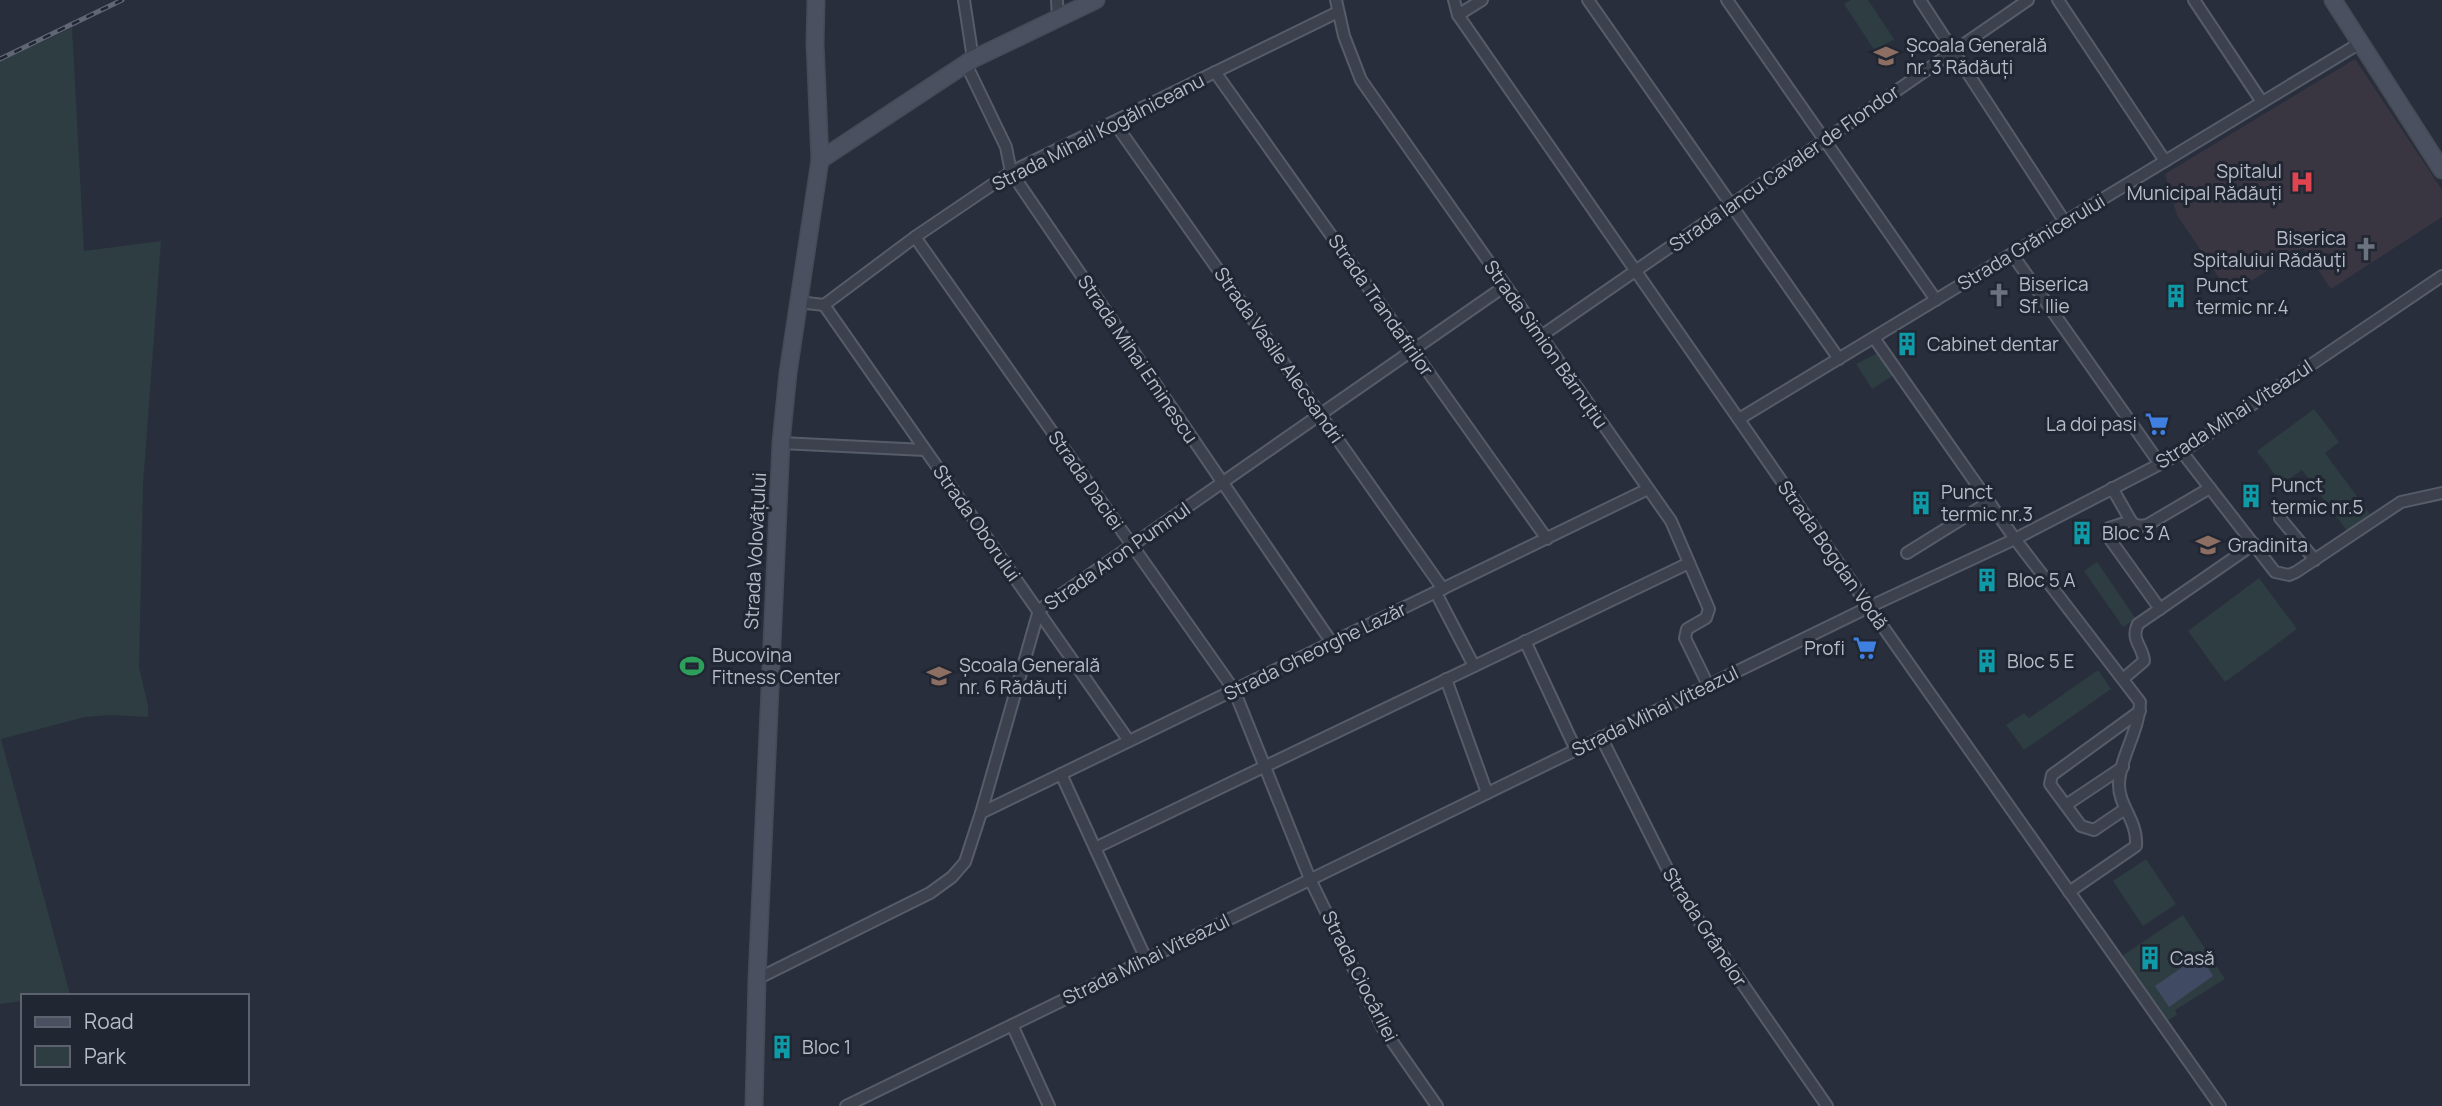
<svg xmlns="http://www.w3.org/2000/svg" width="2442" height="1106" viewBox="0 0 2442 1106" font-family="Manrope,sans-serif">
<rect width="100%" height="100%" fill="#282e3c"/>
<polygon fill="#393642" points="2355,59 2442,190 2442,217 2331,289 2303,248 2230,294 2177,215 2165,174"/>
<g fill="#2d3d41">
<polygon points="1851,0 1868,0 1894,39 1875,51 1844,4"/>
<polygon points="72,28 84,251 161,241 143,485 139,667 148,706 148,717 111,715 85,717 1,739 70,994 23,996 23,1001 0,1004 0,61"/>
<polygon points="1876,354 1882,356 1894,375 1872,389 1856,364"/>
<polygon points="2314,409 2339,442 2325,453 2370,514 2347,531 2302,470 2282,484 2257,451"/>
<polygon points="2097,562 2136,619 2123,627 2084,571"/>
<polygon points="2259,578 2297,629 2225,682 2188,631"/>
<polygon points="2098,670 2111,689 2024,750 2006,725 2024,713 2029,718"/>
<polygon points="2146,859 2176,904 2143,926 2113,881"/>
<polygon points="2183,915 2225,979 2175,1010 2177,1015 2165,1022 2119,958"/>
</g>
<polygon fill="#404b63" points="2200,955 2213,976 2169,1007 2155,986"/>
<g fill="none" stroke-linecap="round" stroke-linejoin="round">
<g stroke="#565c68" stroke-width="14">
<g id="street">
<polyline points="964,0 973,59"/>
<polyline points="1057,0 1058,18"/>
<polyline points="1336,0 1344,36 1361,80 1671,521 1709,609 1706,618 1687,629 1685,638 1708,685"/>
<polyline points="1454,0 1458,15 1869,607 2220,1106"/>
<polyline points="1588,0 1839,359"/>
<polyline points="1727,0 1936,300"/>
<polyline points="1920,0 2065,222"/>
<polyline points="2058,0 2165,161"/>
<polyline points="2194,0 2262,102"/>
<polyline points="1458,15 1482,0"/>
<polyline points="966,64 1006,147 1011,172 1332,643"/>
<polyline points="1215,72 1547,539"/>
<polyline points="1114,122 1443,589"/>
<polyline points="915,237 1234,690 1310,879 1382,1027 1437,1106"/>
<polyline points="2012,254 2160,464"/>
<polyline points="798,302 824,305 915,237 1011,172 1338,12"/>
<polyline points="824,305 1129,741"/>
<polyline points="1541,336 2028,0"/>
<path d="M1874,338L2015,539L2140,702C2139,732 2120,757 2119,783C2118,806 2138,820 2136,846L2069,892"/>
<polyline points="1739,419 2360,43"/>
<polyline points="781,443 925,450"/>
<polyline points="2182,452 2275,572 2289,575 2296,572 2401,502 2442,493"/>
<polyline points="2112,488 2131,521 2109,528 2107,535 2160,609"/>
<polyline points="2280,518 2315,560"/>
<polyline points="2131,521 2129,522 2139,526 2147,525 2210,488"/>
<polyline points="1907,553 1989,502"/>
<polyline points="1436,593 1474,666"/>
<polyline points="1525,641 1576,750"/>
<polyline points="1446,679 1487,793"/>
<path d="M2123,679L2144,661C2143,646 2130,640 2138,624L2254,544"/>
<polyline points="1601,737 1679,892 1827,1106"/>
<polyline points="1061,774 1146,959"/>
<polyline points="2066,805 2123,767"/>
<polyline points="2125,809 2094,830 2081,826 2050,784 2052,775 2140,711"/>
<polyline points="981,813 1648,489"/>
<polyline points="1095,848 1689,563"/>
<polyline points="757,979 930,893 952,877 965,862 981,813 1039,610 1505,286"/>
<polyline points="1012,1025 1049,1106"/>
<polyline points="846,1106 1869,607 2015,539 2160,464 2182,452 2442,276"/>
</g>
</g>
<g stroke="#454a56" stroke-width="19">
<g id="secondary">
<polyline points="2333,0 2442,170"/>
<polyline points="820,160 973,59 1096,0"/>
<polyline points="754,1106 757,979 781,443 788,373 820,160 815,43 816,0"/>
</g>
</g>
<use href="#street" stroke="#3c414d" stroke-width="10"/>
<use href="#secondary" stroke="#4a505f" stroke-width="16"/>
<g stroke="#606675" stroke-width="5">
<polyline id="rail" points="0,59 122,0"/>
</g>
<use href="#rail" stroke="#202632" stroke-width="2.5" stroke-dasharray="8" stroke-linecap="butt"/>
</g>
<defs>
<g id="school-bare" transform="scale(1.89)"><path d="M0-5L7-2L0 1L-7-2ZM-4 1L0 2.5L4 1V4Q0 6-4 4Z" fill="#8d6e63" stroke="#202632" stroke-width="2.5" paint-order="stroke"/></g>
<g id="hospital-bare" transform="scale(1.89)"><path d="M-5-5h3v3.5h4V-5h3V5h-3V1.5h-4V5h-3Z" fill="#e0444e" stroke="#202632" stroke-width="2.5" paint-order="stroke"/></g>
<g id="church-bare" transform="scale(1.89)"><path d="M-1.2-6h2.4v3.5h3.3v2.4h-3.3V6h-2.4V-.1h-3.3v-2.4h3.3Z" fill="#6b7280" stroke="#202632" stroke-width="2.5" paint-order="stroke"/></g>
<g id="building-bare" transform="scale(1.89)"><path d="M-4-6H4V6H1V3H-1V6H-4ZM-2.5-4.3h1.7v1.8h-1.7ZM.8-4.3h1.7v1.8H.8ZM-2.5-1h1.7V.8h-1.7ZM.8-1h1.7V.8H.8Z" fill="#0f9aa8" stroke="#202632" stroke-width="2.5" paint-order="stroke"/></g>
<g id="supermarket-bare" transform="scale(1.89)"><path d="M-6-5.5h2.5l.6 2H6L4.5 2H-2.5L-4.4-4H-6ZM-1.5 3.2a1.3 1.3 0 1 0 .1 0ZM3 3.2a1.3 1.3 0 1 0 .1 0Z" fill="#3f7fe0" stroke="#202632" stroke-width="2.5" paint-order="stroke"/></g>
<g id="stadium-bare" transform="scale(1.89)"><path d="M0-5a6.5 5 0 1 0 0 10a6.5 5 0 1 0 0-10ZM-3.5-1.8h7v3.6h-7Z" fill="#2e9e5b" stroke="#202632" stroke-width="2.5" paint-order="stroke"/></g>
</defs>
<g fill-rule="evenodd">
<use href="#school-bare" x="1886" y="56"/>
<use href="#hospital-bare" x="2302" y="182"/>
<use href="#church-bare" x="2366" y="249"/>
<use href="#church-bare" x="1999" y="295"/>
<use href="#building-bare" x="2176" y="296"/>
<use href="#building-bare" x="1907" y="344"/>
<use href="#supermarket-bare" x="2157" y="424"/>
<use href="#building-bare" x="2251" y="496"/>
<use href="#building-bare" x="1921" y="503"/>
<use href="#building-bare" x="2082" y="533"/>
<use href="#school-bare" x="2208" y="545"/>
<use href="#building-bare" x="1987" y="580"/>
<use href="#supermarket-bare" x="1865" y="648"/>
<use href="#building-bare" x="1987" y="661"/>
<use href="#stadium-bare" x="692" y="666"/>
<use href="#school-bare" x="939" y="676"/>
<use href="#building-bare" x="2150" y="958"/>
<use href="#building-bare" x="782" y="1047"/>
</g>
<g text-anchor="middle" stroke-width="6" stroke-linejoin="round" paint-order="stroke">
<g font-size="19" fill="#b8bcc8" stroke="#202632" text-anchor="start">
<text x="1906" y="52">Școala Generală<tspan x="1906" dy="22">nr. 3 Rădăuți</tspan></text>
<text x="2282" y="178" text-anchor="end">Spitalul<tspan x="2282" dy="22">Municipal Rădăuți</tspan></text>
<text x="2346" y="245" text-anchor="end">Biserica<tspan x="2346" dy="22">Spitaluiui Rădăuți</tspan></text>
<text x="2019" y="291">Biserica<tspan x="2019" dy="22">Sf. Ilie</tspan></text>
<text x="2196" y="292">Punct<tspan x="2196" dy="22">termic nr.4</tspan></text>
<text x="1927" y="351">Cabinet dentar</text>
<text x="2137" y="431" text-anchor="end">La doi pasi</text>
<text x="2271" y="492">Punct<tspan x="2271" dy="22">termic nr.5</tspan></text>
<text x="1941" y="499">Punct<tspan x="1941" dy="22">termic nr.3</tspan></text>
<text x="2102" y="540">Bloc 3 A</text>
<text x="2228" y="552">Gradinita</text>
<text x="2007" y="587">Bloc 5 A</text>
<text x="1845" y="655" text-anchor="end">Profi</text>
<text x="712" y="662">Bucovina<tspan x="712" dy="22">Fitness Center</tspan></text>
<text x="2007" y="668">Bloc 5 E</text>
<text x="959" y="672">Școala Generală<tspan x="959" dy="22">nr. 6 Rădăuți</tspan></text>
<text x="2170" y="965">Casă</text>
<text x="802" y="1054">Bloc 1</text>
</g>
<g font-size="19" fill="#b8bcc8" stroke="#202632">
<text transform="translate(1098 132) rotate(-27)" y="7">Strada Mihail Kogălniceanu</text>
<text transform="translate(1784 168) rotate(-35)" y="7">Strada Iancu Cavaler de Flondor</text>
<text transform="translate(2031 242) rotate(-31)" y="7">Strada Grănicerului</text>
<text transform="translate(1381 305) rotate(55)" y="7">Strada Trandafirilor</text>
<text transform="translate(1546 344) rotate(55)" y="7">Strada Simion Bărnuțiu</text>
<text transform="translate(1279 355) rotate(55)" y="7">Strada Vasile Alecsandri</text>
<text transform="translate(1138 359) rotate(56)" y="7">Strada Mihai Eminescu</text>
<text transform="translate(2234 414) rotate(-33)" y="7">Strada Mihai Viteazul</text>
<text transform="translate(1086 480) rotate(55)" y="7">Strada Daciei</text>
<text transform="translate(977 523) rotate(55)" y="7">Strada Oborului</text>
<text transform="translate(755 551) rotate(-87)" y="7">Strada Volovățului</text>
<text transform="translate(1833 555) rotate(55)" y="7">Strada Bogdan Vodă</text>
<text transform="translate(1117 556) rotate(-35)" y="7">Strada Aron Pumnul</text>
<text transform="translate(1315 651) rotate(-26)" y="7">Strada Gheorghe Lazăr</text>
<text transform="translate(1655 711) rotate(-26)" y="7">Strada Mihai Viteazul</text>
<text transform="translate(1705 927) rotate(57)" y="7">Strada Grânelor</text>
<text transform="translate(1146 959) rotate(-26)" y="7">Strada Mihai Viteazul</text>
<text transform="translate(1360 976) rotate(63)" y="7">Strada Ciocârliei</text>
</g>
</g>
<rect x="21" y="994" width="228" height="91" fill="#202632" stroke="#5d626e" stroke-width="2"/>
<rect x="35" y="1017" width="35" height="10" fill="#4a505f" stroke="#5d626e" stroke-width="2"/>
<text x="84" y="1029" font-size="21" fill="#b8bcc8">Road</text>
<rect x="35" y="1046" width="35" height="21" fill="#2d3d41" stroke="#5d626e" stroke-width="2"/>
<text x="84" y="1064" font-size="21" fill="#b8bcc8">Park</text>
</svg>
